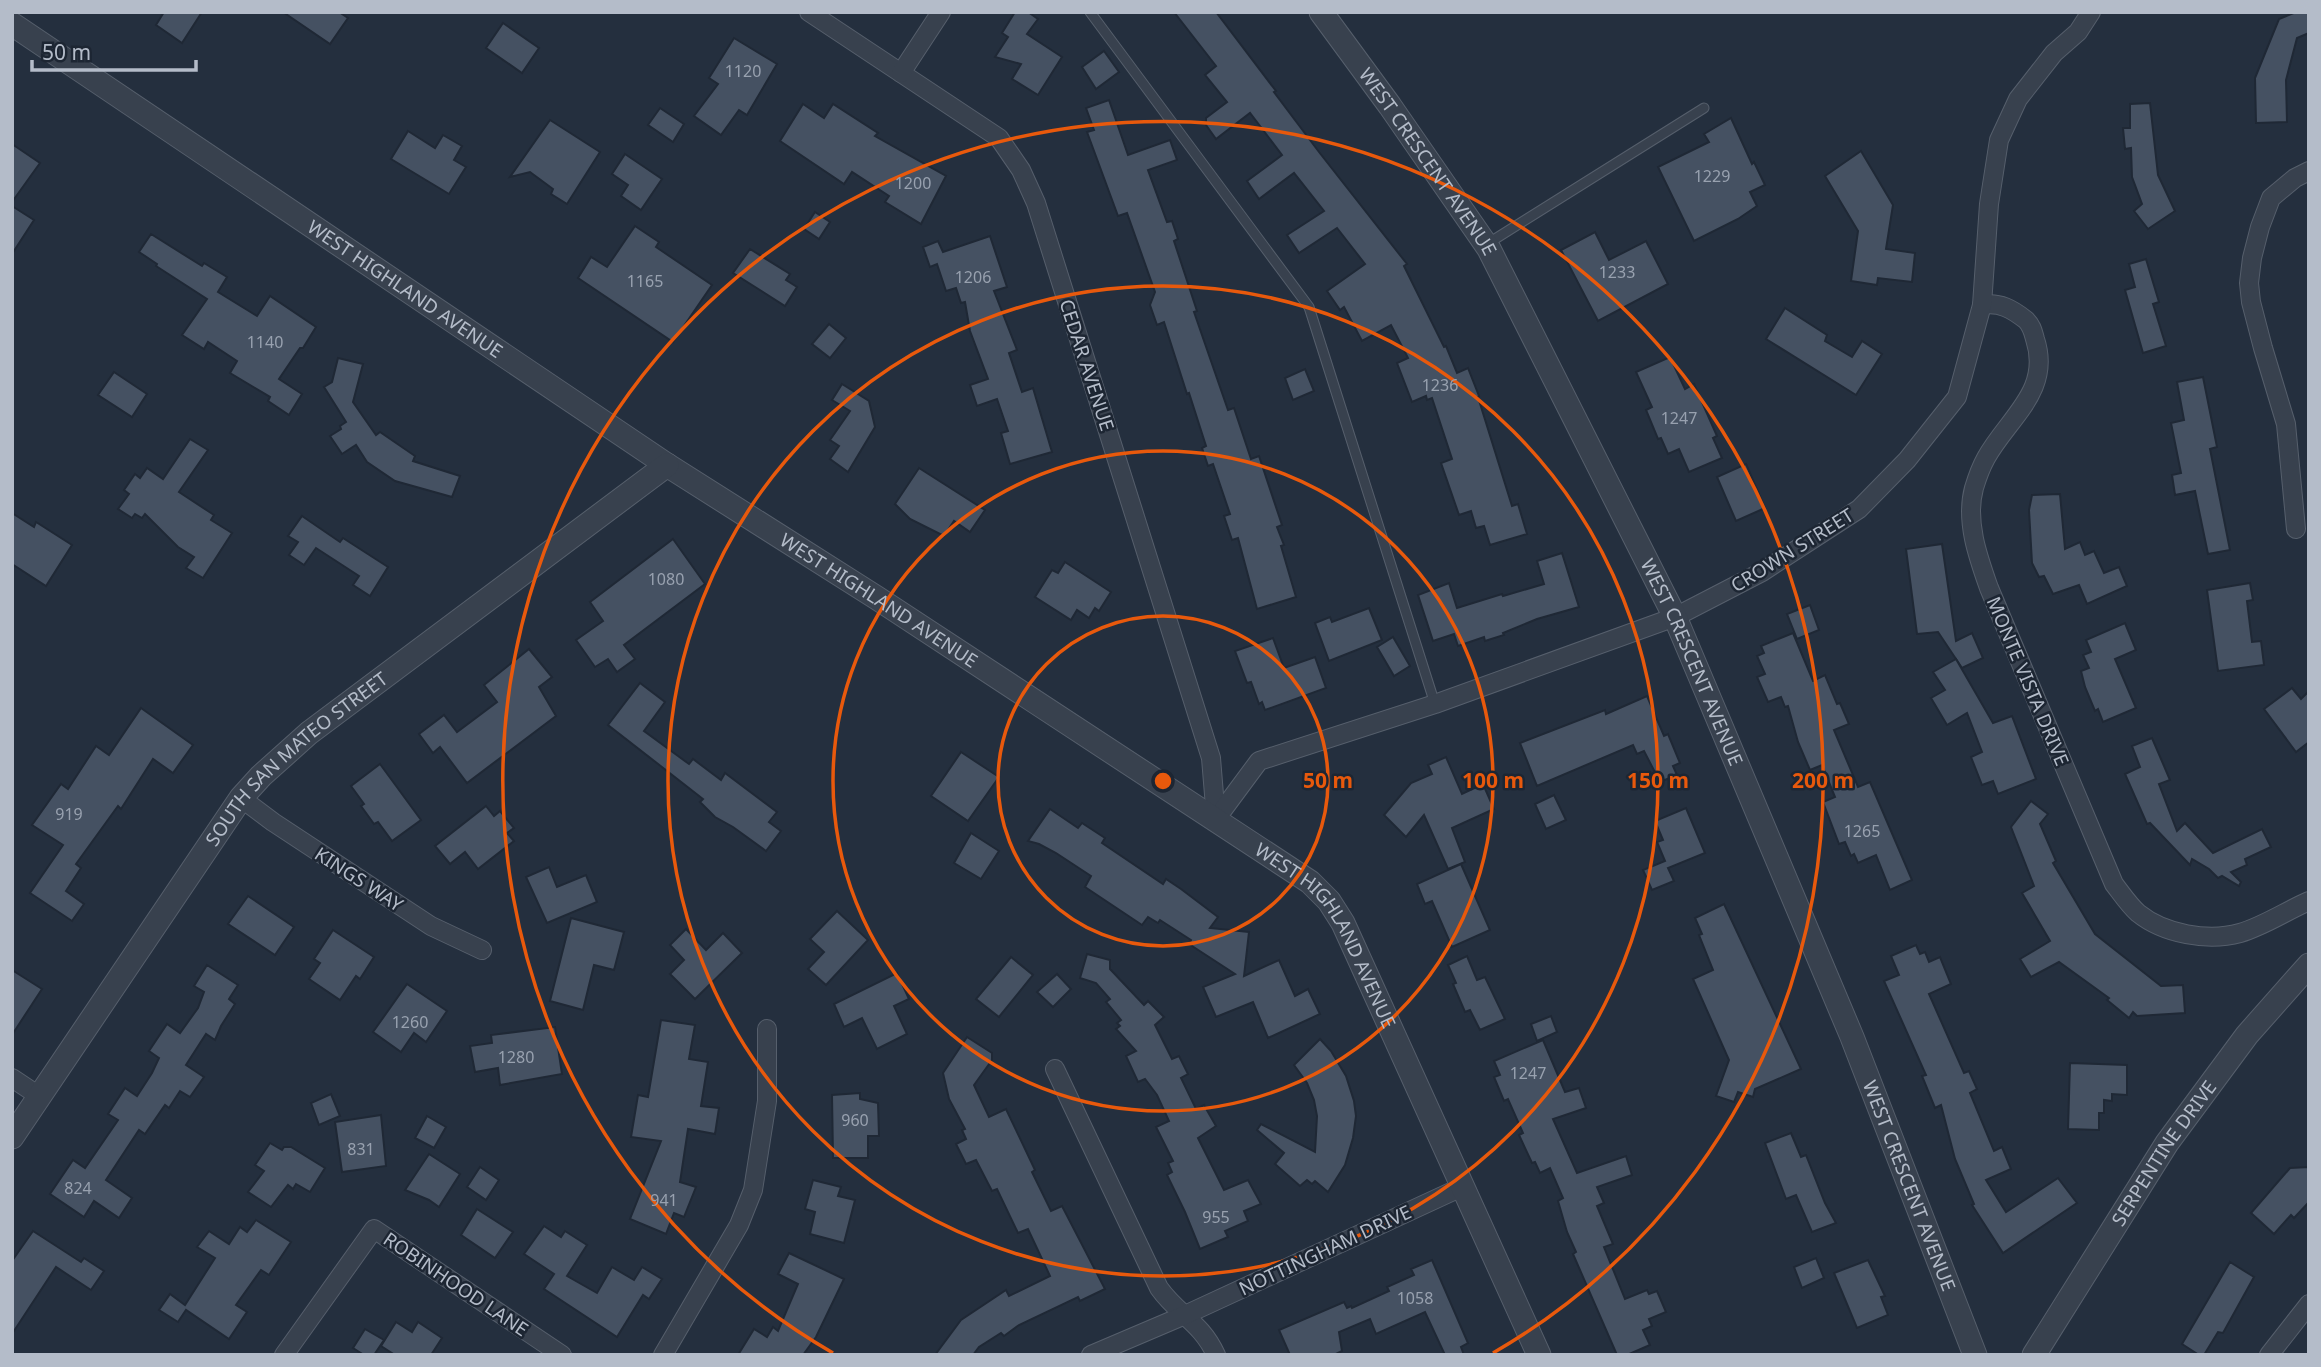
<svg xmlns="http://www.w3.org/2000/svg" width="2321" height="1367" viewBox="0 0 2321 1367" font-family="'Noto Sans',sans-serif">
<rect width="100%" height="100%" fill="#242f3e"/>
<g fill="#455162" stroke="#1f2835" stroke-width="2">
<polygon points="164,12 202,12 182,43 156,25"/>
<polygon points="283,12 339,12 348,18 330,44"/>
<polygon points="1015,12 1028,12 1038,19 1027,34 1062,57 1038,95 1012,79 1021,64 995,57 1008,37 1002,33"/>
<polygon points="1174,12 1216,12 1276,91 1274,92 1319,152 1407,264 1404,266 1444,347 1446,346 1457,373 1468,368 1479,396 1478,397 1512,506 1518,504 1527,534 1490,545 1484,526 1476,528 1471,511 1459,515 1441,463 1452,459 1432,398 1427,400 1426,396 1412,402 1397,363 1408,358 1391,325 1362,341 1344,307 1340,310 1327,291 1365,264 1337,228 1299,253 1287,235 1324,211 1294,173 1259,199 1247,181 1282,155 1250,113 1216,139 1206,125 1206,118 1227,102 1205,75 1216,66"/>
<polygon points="2296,12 2309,12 2309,33 2297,38 2286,80 2287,122 2256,123 2255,78 2279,19"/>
<polygon points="503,23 539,48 522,73 486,48"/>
<polygon points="734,38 777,64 747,115 739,110 721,135 694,116 718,84 709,78"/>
<polygon points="1104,51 1119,72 1096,89 1082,67"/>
<polygon points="1109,100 1128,155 1170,140 1177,160 1148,170 1167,222 1172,221 1178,239 1174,241 1197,311 1194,312 1228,410 1234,408 1251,459 1259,456 1282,525 1277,527 1284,545 1281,546 1296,597 1257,609 1238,538 1232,540 1224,516 1230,514 1213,464 1208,466 1202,448 1206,446 1189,393 1187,394 1164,322 1157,325 1150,305 1155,292 1127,213 1118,216 1087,132 1094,130 1086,108"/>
<polygon points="2150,103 2158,175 2175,211 2148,229 2134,211 2142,204 2132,177 2131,148 2125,149 2123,128 2130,128 2130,104"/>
<polygon points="803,104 824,118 833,104 878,133 875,136 946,176 921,224 885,202 889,196 852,172 844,184 780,141"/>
<polygon points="660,108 684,124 673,142 648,125"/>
<polygon points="1731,118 1752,164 1754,162 1765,185 1750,192 1757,206 1738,219 1694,241 1658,167 1709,142 1704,134"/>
<polygon points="550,120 600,152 567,204 551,194 553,189 530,172 510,177"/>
<polygon points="408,131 435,148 443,135 462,146 454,160 466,167 449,194 391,159"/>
<polygon points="12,144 40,163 12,202"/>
<polygon points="1861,151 1893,205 1886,249 1915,253 1912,282 1878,278 1877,285 1851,281 1858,231 1825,176"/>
<polygon points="625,154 662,179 641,210 621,196 628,185 612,174"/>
<polygon points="12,206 34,220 12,254"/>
<polygon points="815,212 830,222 819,239 804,229"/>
<polygon points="635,226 659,242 656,247 712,285 673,342 578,278 591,257 607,267"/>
<polygon points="1595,232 1609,260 1646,241 1668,284 1598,321 1561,250"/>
<polygon points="151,234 202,266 204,263 227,277 218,292 257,316 270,296 316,327 303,348 300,348 279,379 302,394 289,415 268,401 270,397 230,373 237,361 208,342 204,349 182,335 207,299 156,266 157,264 139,252"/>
<polygon points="990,236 1007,287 994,291 1017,350 1009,353 1022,392 1033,388 1052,452 1010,464 1001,433 1008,431 997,399 977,406 970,385 988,379 970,331 965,302 961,303 956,288 946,291 937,264 930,267 923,247 938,241 943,252"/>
<polygon points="750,249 790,274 786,280 797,287 785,306 733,273"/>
<polygon points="2146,259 2159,302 2153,304 2166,346 2143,353 2125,290 2135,287 2129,264"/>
<polygon points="1785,308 1827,335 1825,341 1852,357 1862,341 1882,354 1856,395 1766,339"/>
<polygon points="829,324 846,338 830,358 812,344"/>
<polygon points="1670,357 1685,389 1694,384 1717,436 1713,438 1722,458 1689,472 1679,449 1668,454 1661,438 1658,439 1646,410 1652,407 1636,372"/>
<polygon points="338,358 363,364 353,402 376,435 380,432 415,456 413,461 460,476 452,497 395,481 367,462 356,445 342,454 330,436 341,429 340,426 346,422 324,387 332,382"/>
<polygon points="1305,369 1314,391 1293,400 1285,378"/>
<polygon points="114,372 147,394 132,417 98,395"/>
<polygon points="2203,377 2217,447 2210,449 2230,550 2208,554 2195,491 2175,495 2172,475 2181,473 2171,423 2184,420 2177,382"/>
<polygon points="842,384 869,401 875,427 848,472 830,459 839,446 830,440 850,411 832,400"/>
<polygon points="190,439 208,450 179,492 214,515 211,520 232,533 203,578 186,568 194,557 178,547 145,514 142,518 135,514 132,518 118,509 129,494 124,490 135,474 140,478 147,468 163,479"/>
<polygon points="1746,464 1765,508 1736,521 1717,477"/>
<polygon points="919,468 985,510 970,532 954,521 944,536 910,519 895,504"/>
<polygon points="2060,494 2065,549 2080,542 2085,555 2094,551 2104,573 2119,567 2127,586 2087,604 2079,585 2053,594 2044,576 2039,577 2032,563 2029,510 2032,495"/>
<polygon points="12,513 34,527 36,522 72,545 46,586 12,564"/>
<polygon points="302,516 340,542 343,538 388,567 370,596 353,585 359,576 316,548 304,565 289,555 298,542 288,536"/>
<polygon points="673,539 705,584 624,645 635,659 617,672 608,659 595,667 576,640 603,621 590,602"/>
<polygon points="1942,544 1956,641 1972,633 1983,658 1962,668 1938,632 1917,634 1906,549"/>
<polygon points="1562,553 1579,607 1537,619 1503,633 1504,635 1485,641 1484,637 1458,646 1454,634 1433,641 1418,595 1449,583 1457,608 1502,594 1503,596 1544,584 1537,561"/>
<polygon points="1065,562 1111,592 1099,611 1095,608 1089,618 1077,610 1071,620 1035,597 1052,570 1058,573"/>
<polygon points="2250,583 2253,600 2247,601 2252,642 2261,641 2264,665 2218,671 2207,590"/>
<polygon points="1810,605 1819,630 1797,639 1787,614"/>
<polygon points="1369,608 1382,640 1329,661 1315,623 1330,617 1332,622"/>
<polygon points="2125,623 2136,650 2115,659 2136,708 2103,722 2098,709 2095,711 2085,687 2081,671 2089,668 2083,655 2091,652 2086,640"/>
<polygon points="1793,633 1813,681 1825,675 1837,704 1840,703 1849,724 1834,730 1858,787 1870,782 1912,880 1890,890 1876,855 1858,863 1854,854 1851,856 1845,842 1839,844 1823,802 1835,797 1822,765 1810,770 1798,742 1788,706 1785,707 1781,697 1768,702 1757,677 1765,674 1757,656 1764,653 1761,646"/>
<polygon points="1393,637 1410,666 1394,676 1377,647"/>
<polygon points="1273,638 1284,668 1315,657 1326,688 1265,710 1262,702 1259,704 1251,682 1247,683 1235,651"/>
<polygon points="529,649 552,677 539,687 556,716 467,783 440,747 433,753 419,734 444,715 457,732 497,702 484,685"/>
<polygon points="1956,659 1993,723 2012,716 2036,779 1998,794 1993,781 1982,785 1971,757 1982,752 1967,713 1947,725 1931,698 1945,690 1933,672"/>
<polygon points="640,683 665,702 644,731 689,764 693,759 721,780 725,773 777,812 769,822 781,831 766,851 733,827 715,817 700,802 703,799 608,725"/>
<polygon points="2292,688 2301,699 2309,691 2309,742 2296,752 2264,709"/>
<polygon points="1647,696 1664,736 1668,734 1680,763 1673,766 1677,775 1660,782 1644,751 1637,754 1633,745 1537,786 1520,743 1605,710 1606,714"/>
<polygon points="141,708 193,745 173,773 153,759 121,809 118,806 76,864 81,868 66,891 84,904 72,921 30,893 63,845 32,825 61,784 68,789 96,746 109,755"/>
<polygon points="2152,738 2170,780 2159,784 2177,831 2185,823 2213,853 2262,829 2271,847 2245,859 2247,865 2231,872 2241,882 2239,886 2222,876 2218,878 2209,869 2192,859 2190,865 2150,823 2147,824 2125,774 2140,767 2132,746"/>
<polygon points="961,752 999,777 968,821 931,796"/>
<polygon points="1446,757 1462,794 1483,784 1494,809 1452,828 1465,862 1448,869 1424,815 1406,837 1384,815 1411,783 1432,774 1428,765"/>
<polygon points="380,764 421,820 392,841 378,822 374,824 361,806 364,804 351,786"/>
<polygon points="1554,795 1566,820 1546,829 1535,804"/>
<polygon points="2031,801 2048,814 2040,824 2056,861 2053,863 2095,934 2161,986 2183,985 2185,1013 2137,1016 2133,1012 2129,1018 2107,1000 2109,998 2059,962 2031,977 2020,959 2050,941 2022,893 2034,886 2011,827"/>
<polygon points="486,806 494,816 500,811 514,828 507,833 514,841 478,869 465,852 450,864 435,846"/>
<polygon points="1686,808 1705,853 1668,868 1674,881 1652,890 1643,870 1665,861 1657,842 1663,840 1655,821"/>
<polygon points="1050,809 1078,828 1082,823 1105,838 1102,843 1163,884 1166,879 1181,889 1218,917 1210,928 1249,932 1244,976 1279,960 1295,996 1308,989 1320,1014 1268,1038 1253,1002 1216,1017 1203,987 1235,974 1189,944 1191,940 1160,920 1158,923 1148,917 1142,925 1085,887 1091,876 1056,853 1039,844 1028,841"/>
<polygon points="971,833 999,851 981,879 954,863"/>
<polygon points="1461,864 1490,930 1452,947 1432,901 1425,904 1417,884"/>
<polygon points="549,867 557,887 586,875 597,902 547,923 526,877"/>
<polygon points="248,896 294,927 275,955 228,924"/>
<polygon points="1724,904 1801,1069 1755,1089 1753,1097 1738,1092 1734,1102 1716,1096 1729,1060 1693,979 1713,970 1699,935 1702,934 1695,918"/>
<polygon points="837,911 868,940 826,985 808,969 824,952 810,939"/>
<polygon points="571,918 624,932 614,970 594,965 583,1010 550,1001"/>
<polygon points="686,929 706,950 723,933 742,953 695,999 670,974 684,960 670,945"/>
<polygon points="333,930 374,957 360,979 356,976 340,1000 309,979 320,963 314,959"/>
<polygon points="1916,945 1920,954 1925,952 1929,962 1940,957 1951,984 1929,994 1964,1073 1969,1071 1977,1089 1970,1093 1994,1151 2002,1147 2011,1169 1986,1180 2006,1212 2058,1178 2077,1203 2003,1253 1972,1205 1974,1204 1955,1159 1941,1105 1935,1108 1922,1076 1926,1075 1884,981 1899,975 1891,956"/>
<polygon points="1087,954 1110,960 1110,969 1144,1005 1148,1001 1164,1017 1155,1025 1172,1059 1179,1056 1188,1074 1181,1078 1196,1109 1204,1105 1216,1126 1198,1138 1224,1190 1248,1180 1261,1204 1244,1211 1248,1221 1225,1231 1228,1237 1200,1249 1185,1212 1167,1175 1172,1172 1168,1163 1173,1161 1156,1127 1169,1121 1157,1095 1145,1079 1138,1082 1126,1056 1136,1051 1116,1029 1120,1026 1117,1023 1121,1020 1106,1002 1110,999 1096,983 1080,978"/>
<polygon points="1467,956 1477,980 1485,977 1505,1019 1480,1030 1470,1010 1465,1012 1453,984 1456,983 1448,965"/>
<polygon points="1011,957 1033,975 999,1017 976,999"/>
<polygon points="207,965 238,985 229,999 235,1004 221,1026 215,1040 206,1034 186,1065 204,1077 190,1097 180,1091 169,1108 165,1105 145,1134 139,1130 106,1180 132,1198 119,1218 94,1201 84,1217 50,1194 73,1160 85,1168 118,1120 108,1114 125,1088 137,1096 152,1073 159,1058 149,1051 167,1024 180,1033 198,1008 204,992 194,986"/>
<polygon points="12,970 42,989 12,1035"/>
<polygon points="897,973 909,999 894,1006 907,1034 877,1049 862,1018 844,1027 834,1004"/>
<polygon points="1057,974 1071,989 1053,1007 1037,992"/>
<polygon points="407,984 447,1011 426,1042 414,1033 401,1052 373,1032"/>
<polygon points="1551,1016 1557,1032 1537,1041 1531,1024"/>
<polygon points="661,1020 695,1025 689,1059 708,1062 701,1106 719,1108 715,1134 688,1129 680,1182 696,1187 684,1217 674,1213 666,1234 630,1219 661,1141 631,1137 638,1095 648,1097"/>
<polygon points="555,1027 562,1074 500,1085 498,1068 475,1072 470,1046 492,1043 491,1035"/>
<polygon points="967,1037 992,1053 992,1060 974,1085 989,1117 1006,1109 1035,1170 1032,1172 1051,1211 1062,1206 1105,1289 1080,1301 1078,1297 1019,1325 1004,1336 1001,1333 979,1347 973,1355 935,1355 961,1320 1006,1290 1009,1296 1050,1276 1028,1229 1018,1233 997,1189 992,1191 976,1160 966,1164 956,1144 966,1139 962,1130 965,1129 949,1099 943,1073"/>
<polygon points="1320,1039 1331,1051 1346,1076 1354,1101 1356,1116 1353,1138 1345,1165 1328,1192 1315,1181 1312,1184 1307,1180 1300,1186 1275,1164 1284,1153 1257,1130 1261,1124 1315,1152 1317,1116 1314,1100 1307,1083 1294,1065"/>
<polygon points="1543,1040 1565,1092 1579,1088 1586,1108 1553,1119 1577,1173 1626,1156 1632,1175 1597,1187 1604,1203 1597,1206 1613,1244 1604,1247 1625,1299 1647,1290 1649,1294 1657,1291 1666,1312 1649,1319 1652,1326 1643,1330 1650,1345 1627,1355 1617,1355 1573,1254 1576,1252 1567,1232 1558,1201 1563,1198 1550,1168 1540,1173 1535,1162 1532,1163 1519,1135 1523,1133 1508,1099 1504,1101 1494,1077 1500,1075 1494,1061"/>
<polygon points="2070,1063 2127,1065 2127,1095 2112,1094 2112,1101 2104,1100 2104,1113 2099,1113 2099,1130 2068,1129"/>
<polygon points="860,1093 860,1099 878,1103 879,1136 868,1136 868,1158 833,1158 832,1095"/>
<polygon points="331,1094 340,1116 319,1125 311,1103"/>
<polygon points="381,1115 386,1166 342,1172 335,1122"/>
<polygon points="427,1116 446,1127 434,1148 415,1138"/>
<polygon points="1791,1133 1801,1157 1806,1155 1825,1203 1836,1223 1812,1232 1796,1195 1786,1199 1765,1143"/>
<polygon points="270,1143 282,1150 284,1147 291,1147 325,1168 310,1192 296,1184 293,1189 288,1185 271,1207 248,1192 264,1171 255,1165"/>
<polygon points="429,1154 460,1174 439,1207 429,1200 405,1190"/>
<polygon points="480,1167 499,1180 486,1200 467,1187"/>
<polygon points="2309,1167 2309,1202 2294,1218 2291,1215 2274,1234 2251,1213 2290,1168"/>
<polygon points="813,1180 841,1187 838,1196 855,1200 844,1243 810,1234 815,1212 805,1209"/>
<polygon points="477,1209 513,1232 495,1258 461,1235"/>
<polygon points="256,1220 291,1242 269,1275 261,1270 236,1305 247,1312 229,1339 186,1310 178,1322 159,1310 170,1294 185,1305 215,1258 197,1247 209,1231 229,1244 240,1227 247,1232"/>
<polygon points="544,1226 561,1237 565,1231 587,1245 567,1276 597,1293 612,1267 634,1280 642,1267 662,1279 649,1299 643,1295 617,1337 544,1289 554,1274 524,1254"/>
<polygon points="33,1231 81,1262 84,1258 104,1271 91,1290 56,1267 12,1334 12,1261"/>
<polygon points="789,1253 844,1279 816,1337 803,1355 738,1355 754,1329 767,1337 773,1327 778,1331 798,1284 778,1274"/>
<polygon points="1816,1258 1824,1278 1802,1288 1794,1267"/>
<polygon points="1432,1260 1468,1343 1461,1347 1464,1355 1445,1355 1425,1312 1376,1334 1370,1319 1339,1332 1342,1351 1334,1355 1290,1355 1279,1330 1344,1302 1347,1308 1351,1306 1352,1308 1389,1291 1387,1287 1414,1275 1411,1269"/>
<polygon points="1868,1260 1885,1296 1881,1297 1888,1315 1857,1328 1834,1273"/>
<polygon points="2230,1262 2254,1277 2223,1333 2218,1332 2204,1355 2199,1355 2182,1344"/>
<polygon points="396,1322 412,1332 418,1322 442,1338 431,1355 395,1355 381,1346"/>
<polygon points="365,1329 384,1340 374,1355 364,1355 353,1348"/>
</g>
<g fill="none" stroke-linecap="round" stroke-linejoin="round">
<g stroke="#565f6c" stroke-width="11">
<g id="service">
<polyline points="1090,12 1309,307 1435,704"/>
<polyline points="1487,244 1704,108"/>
</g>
</g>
<g stroke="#565f6c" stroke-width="20">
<g id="minor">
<polyline points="809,12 999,138 1021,170 1036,203 1211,758 1216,819"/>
<polyline points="901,73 941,12"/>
<path d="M1982,305C2000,302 2012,309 2026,320C2032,326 2033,332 2035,339C2052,391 2008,418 1986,458C1981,467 1977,478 1974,488C1965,521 1978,557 1989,588L2114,884C2121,893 2129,905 2138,913C2164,934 2208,942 2240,933C2264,926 2286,911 2309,901"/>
<polyline points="2296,529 2286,424 2263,348 2251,302 2249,283 2252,258 2260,227 2271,198 2295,178 2309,171"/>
<polyline points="241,798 273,822 431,926 482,950"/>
<polyline points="1216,819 1259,761 1435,704 1675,617 1762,572 1859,509 1907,460 1957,397 1982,305 1989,204 1999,140 2018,99 2054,53 2078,32 2091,12"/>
<path d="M1055,1069L1159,1288C1178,1315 1201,1322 1216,1355"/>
<polyline points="12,1078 39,1096"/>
<polyline points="284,1355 374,1229 562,1355"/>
<polyline points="663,1355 739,1225 753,1190 767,1101 767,1029"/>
<polyline points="1091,1355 1185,1315 1464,1186"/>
<polyline points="2269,1355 2309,1304"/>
</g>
</g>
<g stroke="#565f6c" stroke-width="25">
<g id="tertiary">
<path id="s1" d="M1321,12L1390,106L1489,249L1675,617L1852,1037L1975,1355"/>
<path id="s2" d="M12,24L667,465L877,598L1310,882L1329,901L1343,923L1539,1355"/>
<path id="s3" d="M12,1137L241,798L261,776L309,733L667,465"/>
<path id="s4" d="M2034,1355L2167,1143L2247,1035L2309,965"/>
</g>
</g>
<use href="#service" stroke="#38414e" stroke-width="9"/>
<use href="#minor" stroke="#38414e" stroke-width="18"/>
<use href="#tertiary" stroke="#38414e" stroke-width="23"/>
</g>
<g fill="none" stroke="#e8590c" stroke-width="3.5">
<circle cx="1163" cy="781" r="165"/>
<circle cx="1163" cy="781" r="330"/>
<circle cx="1163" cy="781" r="495"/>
<path d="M833 1353A660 660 0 1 1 1493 1353"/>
</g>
<g text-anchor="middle" stroke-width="5" stroke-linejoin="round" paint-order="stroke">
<g font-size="16" fill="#98a1af">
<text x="743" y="77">1120</text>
<text x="1712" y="182">1229</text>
<text x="913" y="189">1200</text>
<text x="1617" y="278">1233</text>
<text x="973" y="283">1206</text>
<text x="645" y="287">1165</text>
<text x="265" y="348">1140</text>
<text x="1440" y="391">1236</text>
<text x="1679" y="424">1247</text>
<text x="666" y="585">1080</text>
<text x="69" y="820">919</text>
<text x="1862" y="837">1265</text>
<text x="410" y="1028">1260</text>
<text x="516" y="1063">1280</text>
<text x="1528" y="1079">1247</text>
<text x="855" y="1126">960</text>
<text x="361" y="1155">831</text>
<text x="78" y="1194">824</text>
<text x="664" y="1206">941</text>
<text x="1216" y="1223">955</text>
<text x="1415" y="1304">1058</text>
</g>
<g font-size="19" fill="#b4bcc9" stroke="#1d2633">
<text dy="7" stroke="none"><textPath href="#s1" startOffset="184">WEST CRESCENT AVENUE</textPath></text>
<text dy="7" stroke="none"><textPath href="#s2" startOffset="474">WEST HIGHLAND AVENUE</textPath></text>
<text transform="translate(1087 365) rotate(72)" y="7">CEDAR AVENUE</text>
<text transform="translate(1792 550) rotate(-32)" y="7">CROWN STREET</text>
<text dy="7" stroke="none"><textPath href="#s2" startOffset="1041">WEST HIGHLAND AVENUE</textPath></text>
<text dy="7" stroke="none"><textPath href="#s1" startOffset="751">WEST CRESCENT AVENUE</textPath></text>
<text transform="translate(2028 681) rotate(67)" y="7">MONTE VISTA DRIVE</text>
<text dy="7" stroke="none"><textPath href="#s3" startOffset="476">SOUTH SAN MATEO STREET</textPath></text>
<text transform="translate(359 879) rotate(33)" y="7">KINGS WAY</text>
<text dy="7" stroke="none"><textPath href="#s2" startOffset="1608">WEST HIGHLAND AVENUE</textPath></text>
<text dy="7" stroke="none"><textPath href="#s4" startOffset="240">SERPENTINE DRIVE</textPath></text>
<text dy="7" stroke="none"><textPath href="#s1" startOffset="1318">WEST CRESCENT AVENUE</textPath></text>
<text transform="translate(1325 1250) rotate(-25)" y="7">NOTTINGHAM DRIVE</text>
<text transform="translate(456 1284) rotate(34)" y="7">ROBINHOOD LANE</text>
</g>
</g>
<circle cx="1163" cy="781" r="10" fill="#e8590c" stroke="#1d2633" stroke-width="3.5"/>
<g font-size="21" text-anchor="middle" font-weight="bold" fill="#e8590c" stroke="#1d2633" stroke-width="5" stroke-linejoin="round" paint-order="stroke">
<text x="1328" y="788">50 m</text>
<text x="1493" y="788">100 m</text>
<text x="1658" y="788">150 m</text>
<text x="1823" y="788">200 m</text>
</g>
<rect width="2321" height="1367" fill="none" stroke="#b4bcc9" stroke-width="28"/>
<path d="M32 60v10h164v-10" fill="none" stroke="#b4bcc9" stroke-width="3.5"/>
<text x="42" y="60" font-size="21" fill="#b4bcc9" stroke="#1d2633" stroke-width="5" paint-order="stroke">50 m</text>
</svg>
